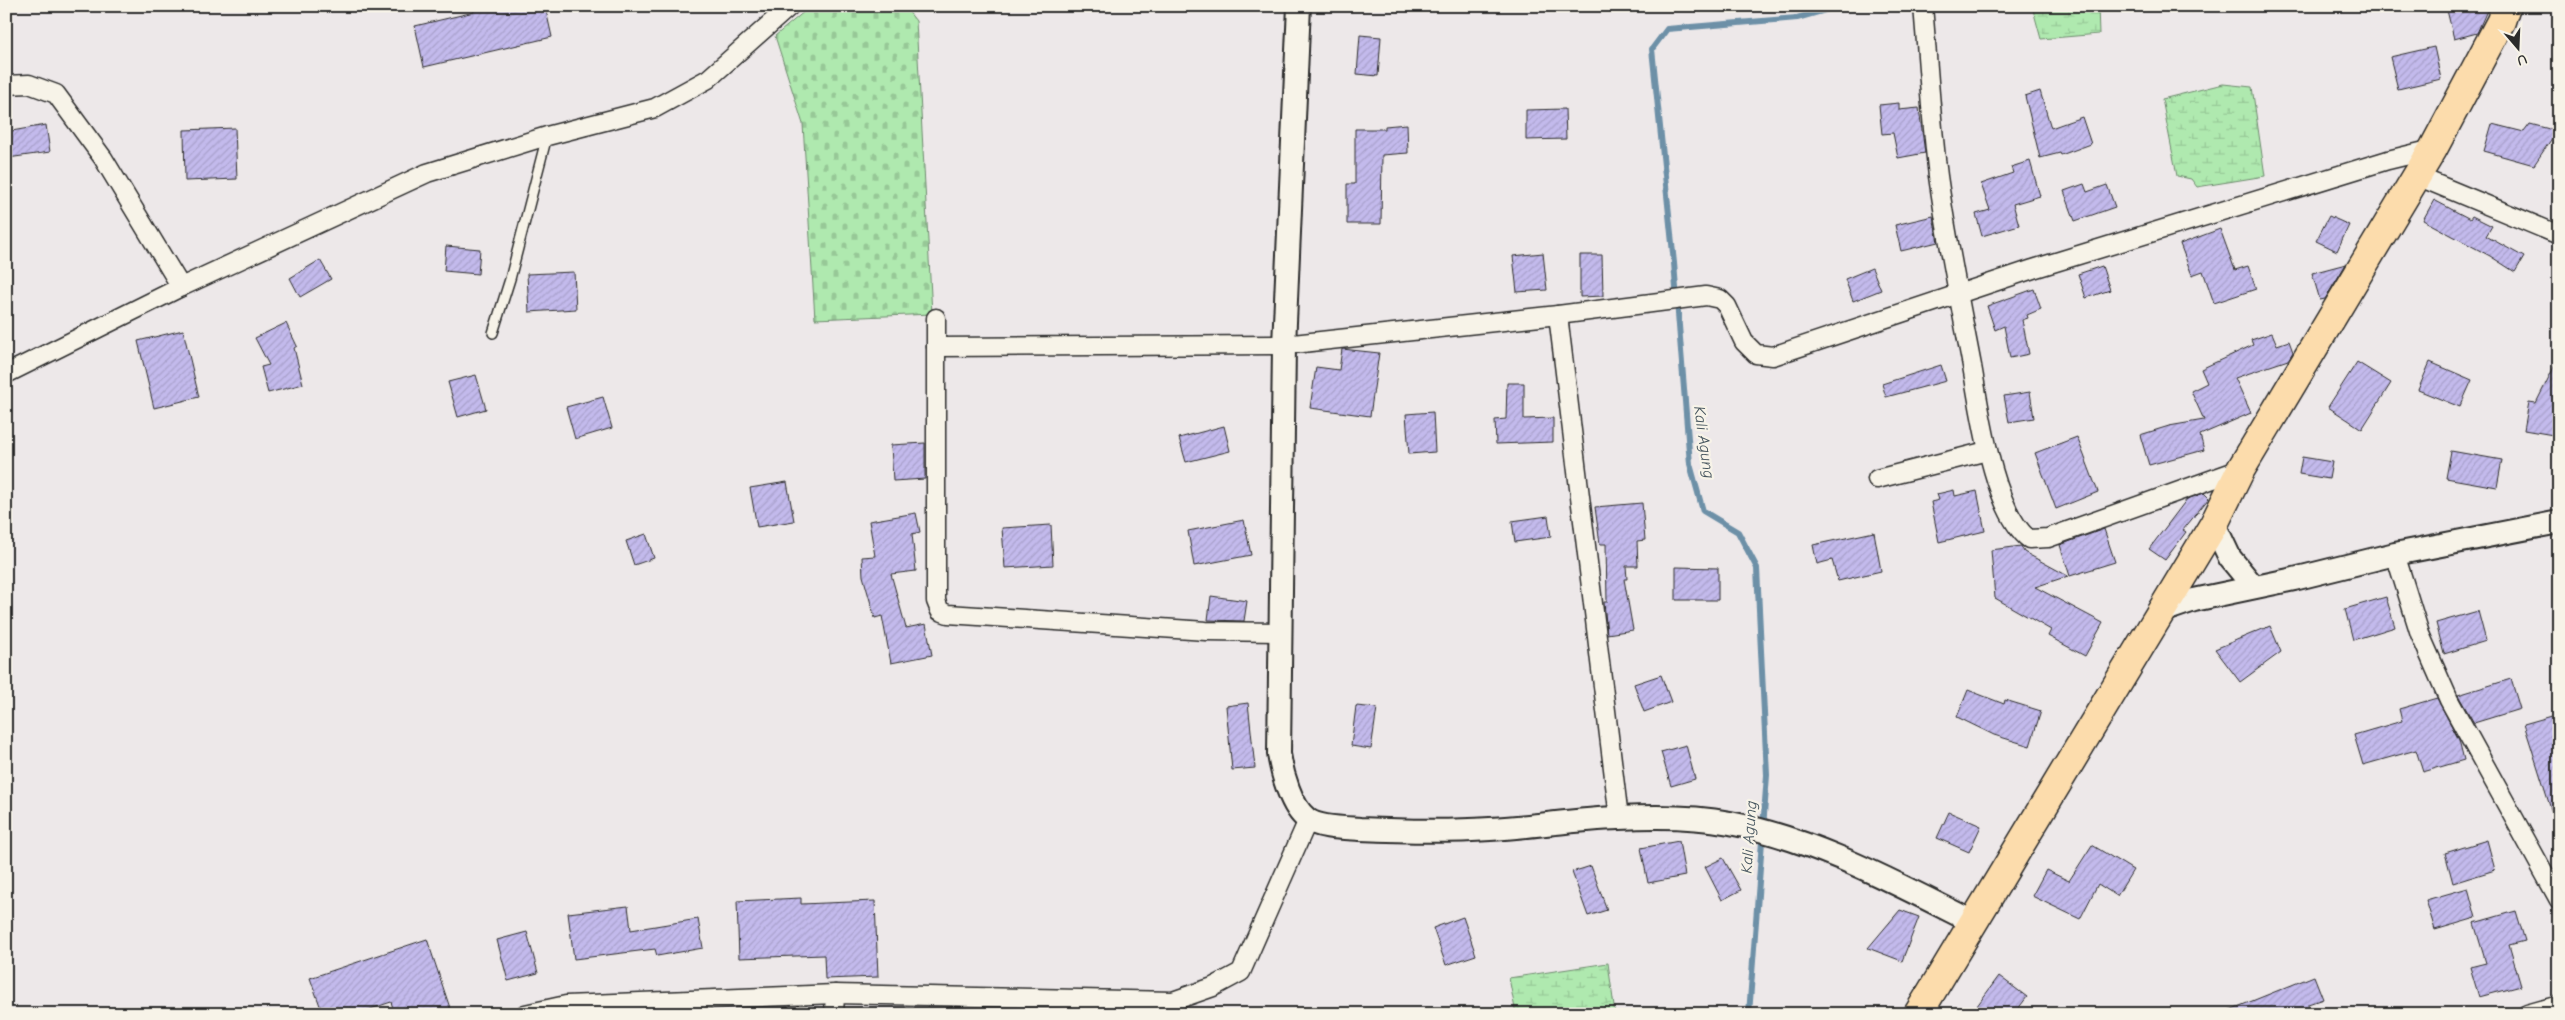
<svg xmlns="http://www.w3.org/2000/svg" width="2565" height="1020" viewBox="0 0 2565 1020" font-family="'Comic Neue',sans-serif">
<defs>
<pattern id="wetland-marsh" width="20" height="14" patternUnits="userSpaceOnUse" patternTransform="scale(1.25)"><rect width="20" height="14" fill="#afe9af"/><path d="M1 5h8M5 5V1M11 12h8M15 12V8" fill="none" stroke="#97c897"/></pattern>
<pattern id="cemetery-stones" width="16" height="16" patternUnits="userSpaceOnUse" patternTransform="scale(1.25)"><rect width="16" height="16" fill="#afe9af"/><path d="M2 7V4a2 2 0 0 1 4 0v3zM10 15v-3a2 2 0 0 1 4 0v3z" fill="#97c897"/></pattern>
<pattern id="building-hatch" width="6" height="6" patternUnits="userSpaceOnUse" patternTransform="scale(1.25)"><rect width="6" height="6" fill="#c3baec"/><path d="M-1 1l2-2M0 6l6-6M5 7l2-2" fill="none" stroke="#a8a0cb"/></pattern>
</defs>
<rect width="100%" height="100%" fill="#ede8e9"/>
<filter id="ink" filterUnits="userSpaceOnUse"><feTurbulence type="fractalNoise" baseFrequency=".02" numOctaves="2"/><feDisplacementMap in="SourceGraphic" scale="10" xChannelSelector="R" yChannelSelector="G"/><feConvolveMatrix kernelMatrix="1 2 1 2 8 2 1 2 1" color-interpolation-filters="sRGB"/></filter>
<g filter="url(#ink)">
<g fill="url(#wetland-marsh)" stroke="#6d8a6d">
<polygon points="2032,6 2098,6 2099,34 2041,39"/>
<polygon points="2223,84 2252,87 2265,176 2197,187 2191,179 2177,176 2162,99"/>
<polygon points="1608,963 1615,1014 1516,1014 1509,978"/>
</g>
<polygon fill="url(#cemetery-stones)" stroke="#6d8a6d" points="811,6 904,6 916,21 932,314 815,319 803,124 775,36"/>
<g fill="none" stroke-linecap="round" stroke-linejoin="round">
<polyline stroke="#6d90a7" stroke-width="6" points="1749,1014 1767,775 1757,568 1738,532 1703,511 1690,464 1674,263 1652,49 1667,29 1797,18 1839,6"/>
</g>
<g fill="url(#building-hatch)" stroke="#2b2b2b">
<polygon points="472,6 545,6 552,37 424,67 415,26 474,12"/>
<polygon points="2446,6 2489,6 2477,33 2454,39"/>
<polygon points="1360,35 1381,37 1378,76 1357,74"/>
<polygon points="2434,47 2441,79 2398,89 2390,57"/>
<polygon points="2040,91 2051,128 2082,117 2091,144 2061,155 2060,153 2040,158 2025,96"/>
<polygon points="1899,103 1899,110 1919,108 1925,153 1898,158 1893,133 1882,134 1879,105"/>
<polygon points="1565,109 1566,139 1526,140 1526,110"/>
<polygon points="1407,124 1408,153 1382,155 1381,224 1347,224 1347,184 1355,184 1355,129 1385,129 1385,126"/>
<polygon points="2492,124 2524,132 2530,124 2557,131 2534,165 2484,151"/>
<polygon points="46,125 50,152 8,158 6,132"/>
<polygon points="235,128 237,179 185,181 184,130"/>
<polygon points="2030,161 2040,196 2013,204 2019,225 1982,236 1976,214 1990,210 1981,184 2013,173 2011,167"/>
<polygon points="2084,184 2087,192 2107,185 2115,207 2075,221 2064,191"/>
<polygon points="2434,200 2470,219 2472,216 2492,226 2486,236 2524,257 2515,272 2490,256 2423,220"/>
<polygon points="1933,216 1938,242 1901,251 1895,225"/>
<polygon points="2329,216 2349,225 2337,251 2316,241"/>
<polygon points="2220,229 2235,270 2248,266 2256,289 2214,303 2203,271 2192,275 2180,244"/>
<polygon points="446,246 480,249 478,274 444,271"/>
<polygon points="1543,253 1547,290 1517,292 1513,256"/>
<polygon points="1580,255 1602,255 1603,296 1580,297"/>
<polygon points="320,260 331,279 300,297 290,278"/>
<polygon points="2346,264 2325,299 2320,300 2312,273"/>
<polygon points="2102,266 2110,290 2086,298 2078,274"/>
<polygon points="1872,268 1881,290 1853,301 1845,279"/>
<polygon points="574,272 576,309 529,312 527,274"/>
<polygon points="2034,289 2041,309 2027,315 2028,318 2022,320 2029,354 2010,358 2004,326 1995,330 1987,306"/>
<polygon points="286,323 297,346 294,348 303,384 268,393 261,367 269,365 255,338"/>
<polygon points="183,330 199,397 154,408 138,341"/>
<polygon points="2272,333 2277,345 2289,341 2293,352 2288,360 2235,378 2251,413 2200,435 2204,450 2149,465 2140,435 2169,426 2204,420 2191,391 2207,383 2201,369 2253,345 2251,340"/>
<polygon points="1342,349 1379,353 1370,416 1310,408 1316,367 1339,370"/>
<polygon points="2559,357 2559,436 2524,430 2529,402 2536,403"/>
<polygon points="2357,362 2391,383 2362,429 2328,407"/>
<polygon points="2430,362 2472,380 2460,407 2418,390"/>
<polygon points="1941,365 1946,381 1886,397 1882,384"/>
<polygon points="476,375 486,409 458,417 448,382"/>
<polygon points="1507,383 1524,383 1524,419 1553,418 1553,442 1496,444 1495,420 1506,419"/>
<polygon points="2030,392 2034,418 2009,422 2004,396"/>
<polygon points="603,397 612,428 575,439 566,407"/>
<polygon points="1433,412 1435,452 1409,454 1406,414"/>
<polygon points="1224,426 1230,451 1186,462 1179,438"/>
<polygon points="2077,437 2098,492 2056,509 2035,453"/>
<polygon points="925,443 925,479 893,481 891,445"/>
<polygon points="2451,451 2502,460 2497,487 2446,478"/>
<polygon points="2302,457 2332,462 2329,479 2299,474"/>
<polygon points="787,482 794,521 757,527 750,488"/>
<polygon points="1954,490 1955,496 1977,491 1985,531 1939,542 1931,502 1939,500 1937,494"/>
<polygon points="2204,493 2209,498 2183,530 2186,532 2165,560 2149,549 2187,499"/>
<polygon points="1642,503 1645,540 1637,541 1638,566 1626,566 1627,579 1624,579 1633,630 1607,634 1604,602 1607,602 1606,544 1600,544 1595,507"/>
<polygon points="916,513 920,532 912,534 916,571 891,574 906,628 926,624 932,655 891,663 882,616 875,618 863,576 862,557 875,556 869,521"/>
<polygon points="1548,516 1551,537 1515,542 1512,521"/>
<polygon points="1244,520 1251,555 1194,566 1188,531"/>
<polygon points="1051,525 1053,565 1005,568 1002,528"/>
<polygon points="2104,529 2115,562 2070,576 2060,545"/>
<polygon points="1874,532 1881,571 1838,581 1832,560 1817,564 1813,545"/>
<polygon points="646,534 654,558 634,565 626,541"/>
<polygon points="2021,546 2024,552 2068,576 2035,587 2103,623 2085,656 2048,636 2051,630 1995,598 1991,550"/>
<polygon points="1676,567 1718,568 1718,600 1676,600"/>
<polygon points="1211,596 1247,601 1244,621 1208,620"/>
<polygon points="2386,597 2395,627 2353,640 2345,609"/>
<polygon points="2478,611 2486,641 2444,654 2436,623"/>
<polygon points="2270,626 2281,652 2240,682 2215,649"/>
<polygon points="1661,675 1671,702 1644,712 1634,684"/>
<polygon points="2511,679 2520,709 2474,723 2458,695"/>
<polygon points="1968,690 2004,704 2005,700 2041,711 2030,746 1994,735 1957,717"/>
<polygon points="2437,698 2459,740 2464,760 2423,772 2416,750 2363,765 2354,735 2402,721 2399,709"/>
<polygon points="1248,703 1255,768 1232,770 1226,706"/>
<polygon points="1356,706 1377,708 1371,749 1351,746"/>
<polygon points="2559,714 2559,819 2554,819 2524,724"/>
<polygon points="1686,745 1695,779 1671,786 1661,752"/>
<polygon points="1949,812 1981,826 1969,852 1937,838"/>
<polygon points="2487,840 2495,870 2453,883 2445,853"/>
<polygon points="1679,841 1685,876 1648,883 1641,848"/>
<polygon points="2092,845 2133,870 2117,896 2098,884 2080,919 2032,896 2046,870 2069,881"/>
<polygon points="1723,858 1741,890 1722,900 1705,867"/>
<polygon points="1591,866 1607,910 1588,916 1572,872"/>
<polygon points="2468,888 2476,918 2435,930 2426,900"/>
<polygon points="801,898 801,904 875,901 878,977 825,979 824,955 739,958 737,901"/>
<polygon points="628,906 631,930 698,919 703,948 657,956 655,949 574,959 568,913"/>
<polygon points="1900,910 1919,917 1902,961 1868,948"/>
<polygon points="2516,911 2525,941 2509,945 2521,986 2479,997 2470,967 2486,963 2474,923"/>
<polygon points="1463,917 1476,955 1446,965 1433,928"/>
<polygon points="527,932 538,973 508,981 497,940"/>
<polygon points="427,939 452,1014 395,1014 391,1002 356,1014 323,1014 310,978"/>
<polygon points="1999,976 2027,997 2014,1014 1971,1014"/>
<polygon points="2314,976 2323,999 2308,1004 2309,1014 2220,1014"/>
</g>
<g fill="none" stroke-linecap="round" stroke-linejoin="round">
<g stroke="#2b2b2b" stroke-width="12">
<polyline id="service" points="493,333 510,279 547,136"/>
</g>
<g stroke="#2b2b2b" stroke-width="21">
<g id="minor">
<path d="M1923,6C1928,63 1931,120 1938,176C1947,239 1960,303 1972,366C1980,410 1993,511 2029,539L2048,538L2241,469"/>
<polyline points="6,85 29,84 56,94 103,158 181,287"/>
<polyline points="2417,176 2559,235"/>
<polyline points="1558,315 1619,818"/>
<polyline points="936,318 936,601 940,611 948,614 1206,631 1281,632"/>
<polyline points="936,347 1284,345 1558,315 1706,296 1720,299 1727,306 1744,342 1756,354 1773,356 2033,269 2388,160 2433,149"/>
<polyline points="6,374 181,287 427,173 547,136 655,108 708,79 790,6"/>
<polyline points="1877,479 1987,451"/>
<polyline points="2395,554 2420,634 2449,700 2559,900"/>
<polyline points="525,1014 566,1005 835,994 1173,1001 1213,987 1241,972 1308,820"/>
<polyline points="834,1014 835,994"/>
<polyline points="2527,1014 2559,1005"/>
</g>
</g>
<g stroke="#2b2b2b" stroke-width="26">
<g id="tertiary">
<path d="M1299,6L1284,345L1279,754C1282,773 1291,807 1307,819C1318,828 1346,828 1360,829C1403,831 1447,832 1490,829C1533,827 1576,819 1619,818C1655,816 1694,816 1730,823C1817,840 1895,883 1973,922"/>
<polyline points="2214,524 2230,558 2253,586"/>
<polyline points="2162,611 2194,600 2294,579 2395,554 2559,522"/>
</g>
</g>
<g stroke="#2b2b2b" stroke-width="31">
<polyline id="primary" points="1918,1014 2214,524 2241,469 2433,149 2501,21 2506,6"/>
</g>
<use href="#service" stroke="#f7f3e8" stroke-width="9"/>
<use href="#minor" stroke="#f7f3e8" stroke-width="18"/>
<use href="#tertiary" stroke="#f7f3e8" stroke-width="22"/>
<use href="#primary" stroke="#fcdcac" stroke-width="28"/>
</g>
</g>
<g text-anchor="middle" stroke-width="4.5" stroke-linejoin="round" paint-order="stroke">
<g font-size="16" font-style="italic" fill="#46555e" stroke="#f7f3e8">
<text transform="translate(1705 442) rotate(82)" y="6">Kali Agung</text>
<text transform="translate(1748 837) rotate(-86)" y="6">Kali Agung</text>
</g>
</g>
<rect width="2565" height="1020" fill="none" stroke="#f7f3e8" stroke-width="25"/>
<rect x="12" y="12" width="2540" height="995" fill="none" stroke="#2b2b2b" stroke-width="2" filter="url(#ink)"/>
<g transform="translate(2518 48) rotate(161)" stroke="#f7f3e8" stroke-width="4" paint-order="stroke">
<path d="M0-4L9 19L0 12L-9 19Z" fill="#2b2b2b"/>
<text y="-8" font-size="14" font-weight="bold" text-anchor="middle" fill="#2b2b2b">U</text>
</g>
</svg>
